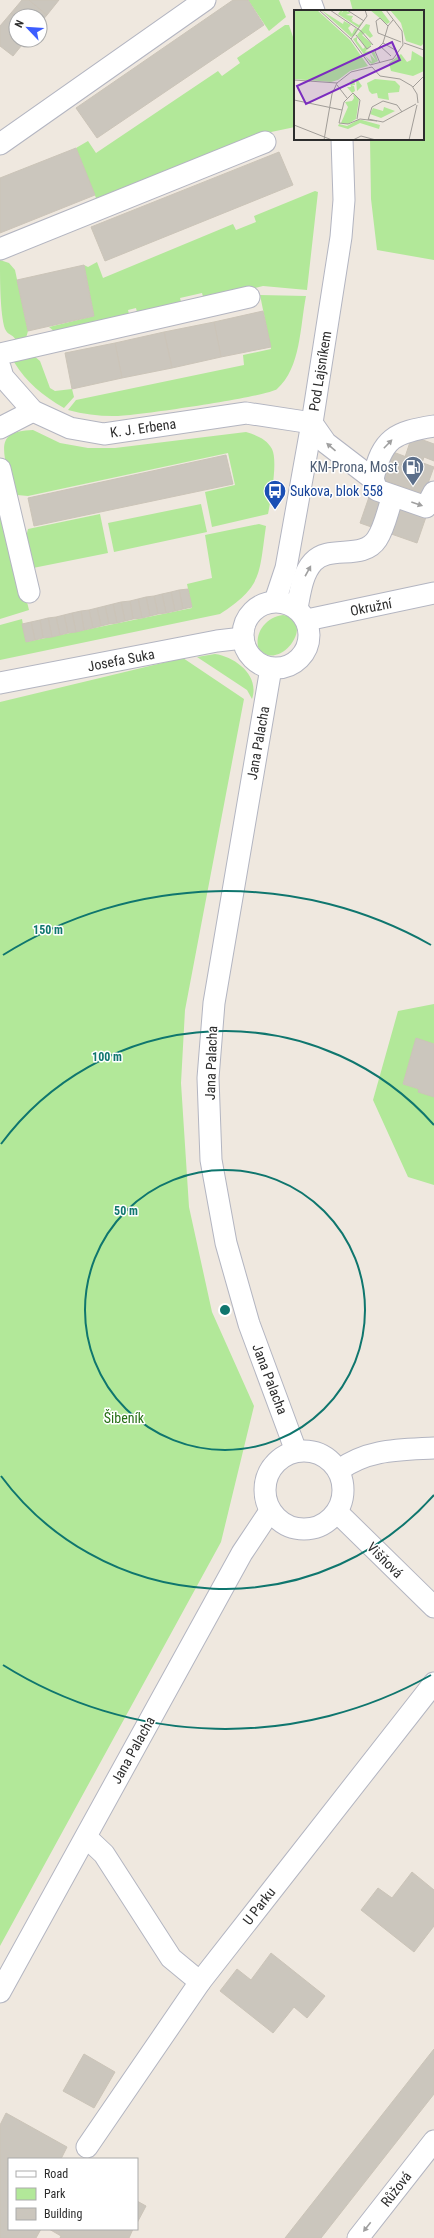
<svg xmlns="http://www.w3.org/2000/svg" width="434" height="2238" viewBox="0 0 434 2238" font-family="'Roboto Condensed',sans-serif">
<rect width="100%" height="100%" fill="#efe8df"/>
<g fill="#b2e899">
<polygon points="248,0 279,0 286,17 269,31"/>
<polygon points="350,0 434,0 434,260 377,250 371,199 370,139 423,139 423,11 353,11"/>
<polygon points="285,25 289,25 295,43 295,127 271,132 98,203 76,148 88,141 96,153 218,71 222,76 240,63 237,58"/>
<polygon points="315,191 318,192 307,290 263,286 204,300 202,293 180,298 182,305 138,316 136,308 128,310 130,318 55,332 49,327 94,316 84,265 88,267 97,262 103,278 233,224 236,230 256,222 254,216"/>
<path d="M0,260L9,263L15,270L28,331L26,338L17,343C14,333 9,337 5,329C0,314 0,278 0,260Z"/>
<path d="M260,295L306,296C300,326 301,368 277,389C270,396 130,417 113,416C98,416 83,414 68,410L76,400L244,365L243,355L271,349Z"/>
<path d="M34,356L40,361L50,388L55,391L72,389L74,397L64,408C42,395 27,383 14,362Z"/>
<path d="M33,430L60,443L88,448H115L246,432C256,435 267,439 272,449C278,461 271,499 268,514L212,527L205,492L235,485L228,453L28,496L17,495C10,488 9,478 7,469C1,442 2,431 33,430Z"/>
<polygon points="0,494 29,610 0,619"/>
<polygon points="201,504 207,532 114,552 108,523"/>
<polygon points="100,514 108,553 33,568 25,541 28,529"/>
<path d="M259,524L266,526C259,574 263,586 220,614L0,660V625L22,619L26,642L192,608L187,584L212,578L205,535Z"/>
<path d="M283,615C319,622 276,676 258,647C255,631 267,617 283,615Z"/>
<path d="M215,654C236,657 260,676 252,699L247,690L197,657Z"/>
<polygon points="183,658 244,699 185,1010 181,1083 189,1207 212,1312 254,1406 221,1542 0,1946 0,702"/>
<polygon points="434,1004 434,1044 416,1039 403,1084 419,1089 434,1097 434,1185 408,1177 373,1100 398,1011"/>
</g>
<g fill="#cbc6bd" stroke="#cbc4b8">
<polygon points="22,0 29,0 47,15 40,23 40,16 16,17 11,13"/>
<polygon points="29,0 59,0 47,15"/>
<polygon points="233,0 248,0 264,25 97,138 76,108"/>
<polygon points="11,13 16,17 16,40 26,40 13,56 0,46 0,26"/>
<polygon points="76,148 95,195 0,233 0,178"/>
<polygon points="279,152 293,185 105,261 91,227"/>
<polygon points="84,265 94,316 28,331 17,280"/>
<polygon points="263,311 271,347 221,357 214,322"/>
<polygon points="214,322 221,357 172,368 164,332"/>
<polygon points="164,332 172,368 122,378 115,343"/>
<polygon points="115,343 122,378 72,389 65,353"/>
<polygon points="412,436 434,444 434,461 424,457 422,463 405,457"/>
<polygon points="393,452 434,467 424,494 382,480"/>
<polygon points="226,455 233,484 34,526 28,498"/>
<polygon points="386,481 424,494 426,517 417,543 360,523 369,497 379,500"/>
<polygon points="188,589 192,607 183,609 179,590"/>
<polygon points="179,590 183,609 175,611 171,592"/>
<polygon points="171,592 175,611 166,613 162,594"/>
<polygon points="162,594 166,613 158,614 154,596"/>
<polygon points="154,596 158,614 150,616 146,597"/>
<polygon points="146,597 150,616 142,618 138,599"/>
<polygon points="138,599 142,618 133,619 130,601"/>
<polygon points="130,601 133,619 125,621 121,602"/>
<polygon points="121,602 125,621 117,623 113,604"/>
<polygon points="113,604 117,623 109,624 105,606"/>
<polygon points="105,606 109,624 101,626 97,608"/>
<polygon points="97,608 101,626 93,628 89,610"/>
<polygon points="89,610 93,628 84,630 81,611"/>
<polygon points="81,611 84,630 76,632 72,613"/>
<polygon points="72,613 76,632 68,633 64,615"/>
<polygon points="64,615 68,633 60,635 56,617"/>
<polygon points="56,617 60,635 52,637 48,618"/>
<polygon points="48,618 52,637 43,638 40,620"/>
<polygon points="40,620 43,638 35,640 31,622"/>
<polygon points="31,622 35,640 26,642 22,624"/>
<polygon points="416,1038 434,1044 434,1097 418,1092 419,1089 403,1084"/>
<polygon points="412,1872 434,1890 434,1926 414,1952 361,1910 378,1888 392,1898"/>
<polygon points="271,1953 325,1996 307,2018 294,2007 273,2033 220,1991 237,1969 251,1980"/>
<polygon points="434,2049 434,2094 321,2238 285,2238"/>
<polygon points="84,2054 115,2072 94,2108 63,2091"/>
<polygon points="6,2113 67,2147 61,2159 9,2159 9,2229 41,2229 36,2238 0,2238 0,2125"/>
<polygon points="137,2201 146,2206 137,2223"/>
<polygon points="49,2229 133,2229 129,2238 60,2238 61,2236"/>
</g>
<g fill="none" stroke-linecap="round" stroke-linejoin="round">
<g stroke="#b3b5c1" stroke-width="23">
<g id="minor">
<polyline points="310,0 314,11"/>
<polyline points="0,144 205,0"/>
<polyline points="0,249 265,142"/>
<polyline points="0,354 249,297"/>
<polyline points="0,367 3,377 33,411 70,428 104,434 246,413 312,423"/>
<polyline points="312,423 326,443 373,479 377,490 426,507 434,492"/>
<polyline points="0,428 33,411"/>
<polyline points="0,469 29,592"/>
<path d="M373,479C382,438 395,432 434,426"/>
<polyline points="275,601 286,568 312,423 341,237 344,200 342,139"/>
<circle cx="276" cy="635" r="33"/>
<path d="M297,608C300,593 302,574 313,562C329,544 363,561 377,539C385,527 388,509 393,496"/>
<polyline points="307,620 434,593"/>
<polyline points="271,668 214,1003 208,1078 211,1160 226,1243 249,1324 296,1451"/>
<polyline points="0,683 217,641 243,638"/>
<circle cx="304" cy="1490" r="39"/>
<path d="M339,1470C369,1449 398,1450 434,1448"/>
<polyline points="337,1512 434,1607"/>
<polyline points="86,1837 104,1854 171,1958 200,1982 434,1683"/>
<polyline points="0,1992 242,1553 270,1511"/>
<polyline points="87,2147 200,1982"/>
<polyline points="358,2238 434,2141"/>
</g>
</g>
<use href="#minor" stroke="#fff" stroke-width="21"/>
</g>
<defs><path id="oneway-solid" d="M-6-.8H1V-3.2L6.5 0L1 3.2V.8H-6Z"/></defs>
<g fill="#a0a0a0">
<use href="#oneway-solid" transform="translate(388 444) rotate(-46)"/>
<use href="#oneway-solid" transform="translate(331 447) rotate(-139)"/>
<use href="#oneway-solid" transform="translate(417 504) rotate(19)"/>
<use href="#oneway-solid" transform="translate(308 571) rotate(-61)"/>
<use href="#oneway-solid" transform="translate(367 2227) rotate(128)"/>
</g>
<g fill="none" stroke="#0f766e" stroke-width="2">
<circle cx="225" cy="1310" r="140"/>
<path d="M434 1495A279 279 0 0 1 1 1476M1 1144A279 279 0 0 1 434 1125"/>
<path d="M431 1675A419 419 0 0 1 3 1665M3 955A419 419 0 0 1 431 945"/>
</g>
<defs>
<g id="fuel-pin" transform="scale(1.15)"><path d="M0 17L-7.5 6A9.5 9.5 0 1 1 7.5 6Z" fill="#5c6f8a" stroke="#fff"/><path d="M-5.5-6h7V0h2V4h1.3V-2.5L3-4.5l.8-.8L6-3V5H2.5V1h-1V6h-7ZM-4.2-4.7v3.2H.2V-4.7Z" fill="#fff"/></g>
<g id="bus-pin" transform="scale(1.15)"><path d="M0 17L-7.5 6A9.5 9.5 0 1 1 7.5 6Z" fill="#1a4fb4" stroke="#fff"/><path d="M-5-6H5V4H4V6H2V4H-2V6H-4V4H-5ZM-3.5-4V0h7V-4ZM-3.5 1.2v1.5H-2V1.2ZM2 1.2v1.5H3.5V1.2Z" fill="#fff"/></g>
</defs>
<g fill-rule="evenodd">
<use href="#fuel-pin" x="413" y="467"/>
<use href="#bus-pin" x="275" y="491"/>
</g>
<g text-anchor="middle" stroke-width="3" stroke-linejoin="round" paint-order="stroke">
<g font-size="14" fill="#2d2d2d" stroke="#fff">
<text transform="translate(320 371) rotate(-81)" y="5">Pod Lajsníkem</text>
<text transform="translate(143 428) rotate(-8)" y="5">K. J. Erbena</text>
<text transform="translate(371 607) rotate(-11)" y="5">Okružní</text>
<text transform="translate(121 660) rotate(-11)" y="5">Josefa Suka</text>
<text transform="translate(258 743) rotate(-80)" y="5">Jana Palacha</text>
<text transform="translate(211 1063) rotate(-88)" y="5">Jana Palacha</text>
<text transform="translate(270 1379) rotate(69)" y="5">Jana Palacha</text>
<text transform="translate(385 1560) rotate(45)" y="5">Višňová</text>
<text transform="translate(133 1750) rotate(-61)" y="5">Jana Palacha</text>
<text transform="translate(259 1906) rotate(-52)" y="5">U Parku</text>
<text transform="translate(396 2189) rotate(-52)" y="5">Růžová</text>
</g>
<g font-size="14" fill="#4e5e75" stroke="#fff" text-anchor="end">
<text x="398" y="472">KM-Prona, Most</text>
</g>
<g font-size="14" fill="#164399" stroke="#fff" text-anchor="start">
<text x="290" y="496">Sukova, blok 558</text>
</g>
<g font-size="14" fill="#287017" stroke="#fff">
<text x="124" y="1423">Šibeník</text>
</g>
</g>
<g transform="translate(294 10)">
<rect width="130" height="130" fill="#efe8df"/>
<path d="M0,0H23L56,30L74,56L56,61L44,70L37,72L0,69ZM27,0L49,14L50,11L57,15L54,18L58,24L61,18L64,20L61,25L57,27ZM47,0H49L47,4L50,0L57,3L52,5L59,6L57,10L59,9L58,11L65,15L69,11L65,18L44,4ZM76,0H87L96,12L93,14ZM96,0H130V33L127,36L112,31L107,13ZM72,14L76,15L75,20L79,26L76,28L71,23L68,25L78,34L71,42L79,40L71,46L78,52L76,44L82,51L77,42L80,41L84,51L78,54L76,53L59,29L63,27V31L69,39L71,37L63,25ZM118,41L130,48V61L119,66L97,61L95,53L107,44L113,52L117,50ZM59,69H63L68,76L63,81L62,70H60L61,75H57L60,76L61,81L58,83L53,77H57L56,72ZM81,69L101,71L106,76L105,82L94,83L95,90L84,88L83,83L78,84L75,81L73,73ZM59,84L65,89L62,109L54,114L47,113L54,97L51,92L58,91L60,88ZM90,97L101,101L87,108L76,104L79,98L89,101ZM64,110H68L86,115L85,119L66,113L54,119L44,116L45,114L53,116Z" fill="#b2e899"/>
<path fill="none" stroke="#a19d98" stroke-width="1" d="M25,0L57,29L76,55M36,0L67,21L79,35M53,0L70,11M94,16L86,8L82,11L84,23L107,32M62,25L73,39L77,36M57,29L73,6L71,0M89,33L103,41M110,33L130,40M86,36L97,46M86,53L81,41L89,33L94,16L99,10M76,55L99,49L109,35L108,21L92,0M78,57L86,66L106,69L118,76L123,84L124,93M0,70L43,73M43,75L53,88M119,77L130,66M0,90L48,100M63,109L66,90L59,83L50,92L45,113L54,114L66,109L83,111M74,109L89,112L122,94M74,110L78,97L89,91L103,95L108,102M0,115L38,130M30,130L38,84L43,73L57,62L78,57M59,130L67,126L82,130M115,130L123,95"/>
<path fill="#7b2cbf" fill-opacity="0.15" stroke="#7b2cbf" stroke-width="2" d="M98,32L106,50L12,94L3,76Z"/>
<rect width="130" height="130" fill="none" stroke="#2d2d2d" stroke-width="2"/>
</g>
<circle cx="225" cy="1310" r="6" fill="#0f766e" stroke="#fff" stroke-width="2"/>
<g font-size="12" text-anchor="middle" font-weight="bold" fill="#0f766e" stroke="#fff" stroke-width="3" stroke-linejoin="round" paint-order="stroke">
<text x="48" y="934">150 m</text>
<text x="107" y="1061">100 m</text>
<text x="126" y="1215">50 m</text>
</g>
<rect x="8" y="2158" width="130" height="72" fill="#ffffff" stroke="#ababab"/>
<rect x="16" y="2171" width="20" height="6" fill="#ffffff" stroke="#ababab"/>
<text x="44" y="2178" font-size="12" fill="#2d2d2d">Road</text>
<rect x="16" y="2188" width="20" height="12" fill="#b2e899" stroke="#ababab"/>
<text x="44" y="2198" font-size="12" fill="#2d2d2d">Park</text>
<rect x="16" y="2208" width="20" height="12" fill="#cbc6bd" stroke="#ababab"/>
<text x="44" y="2218" font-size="12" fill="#2d2d2d">Building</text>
<g transform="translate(28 28) rotate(295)"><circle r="19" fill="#ffffff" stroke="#ababab"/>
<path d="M0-3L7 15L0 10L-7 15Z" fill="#3c5dff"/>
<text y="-6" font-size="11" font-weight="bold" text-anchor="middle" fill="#2d2d2d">N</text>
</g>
</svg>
